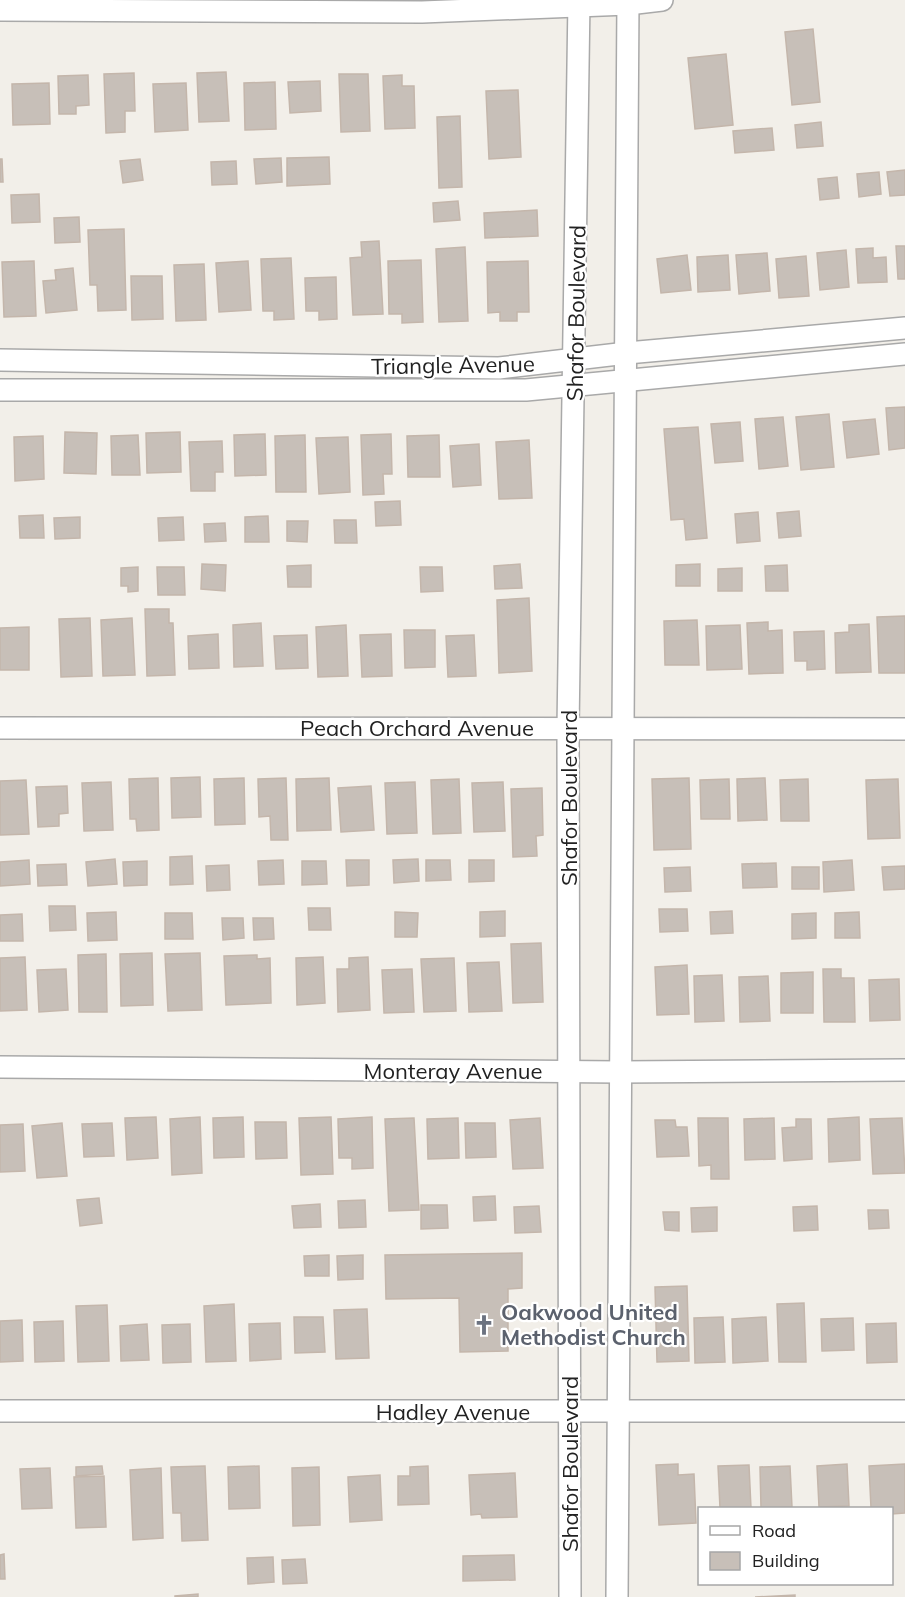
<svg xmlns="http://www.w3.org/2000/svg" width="905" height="1597" viewBox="0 0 905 1597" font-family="Mulish,sans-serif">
<rect width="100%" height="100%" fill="#f2efe9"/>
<g fill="#c7bfb8" stroke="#c4b6ab" stroke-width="1.5">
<polygon points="813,29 820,102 792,105 785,32"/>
<polygon points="726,54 733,125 695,129 688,58"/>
<polygon points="226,72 229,121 199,122 197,73"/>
<polygon points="134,73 135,111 125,111 125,132 106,133 104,74"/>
<polygon points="339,74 368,74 370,131 341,132"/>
<polygon points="88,75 89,105 76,106 76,114 59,114 58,76"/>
<polygon points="402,75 402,86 414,86 415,128 385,129 383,76"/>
<polygon points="320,81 321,111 290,113 288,82"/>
<polygon points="275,82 276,129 245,130 244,83"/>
<polygon points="49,83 50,124 13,125 12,84"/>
<polygon points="186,83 188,130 155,132 153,84"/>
<polygon points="518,90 521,157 489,159 486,91"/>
<polygon points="460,116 462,187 439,188 437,117"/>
<polygon points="821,122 823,146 797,148 795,125"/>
<polygon points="772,128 774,150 735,153 733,131"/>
<polygon points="329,157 330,184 287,186 287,158"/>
<polygon points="281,158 282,182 256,184 254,159"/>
<polygon points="0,159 2,159 3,182 0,182"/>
<polygon points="140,159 143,180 123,183 120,161"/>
<polygon points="236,161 237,184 212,185 211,162"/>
<polygon points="905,170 905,195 890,196 887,172"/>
<polygon points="879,172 881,194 859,197 857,174"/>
<polygon points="837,177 839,198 820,200 818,179"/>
<polygon points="39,194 40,222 12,223 11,195"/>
<polygon points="458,201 460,220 434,222 433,203"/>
<polygon points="537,210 538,236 485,238 484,213"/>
<polygon points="79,217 80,242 55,243 54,218"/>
<polygon points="124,229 126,310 98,311 97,285 90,285 88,230"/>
<polygon points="379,241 383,314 353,315 350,258 362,257 361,242"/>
<polygon points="896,246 905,246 905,279 898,279"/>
<polygon points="465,247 468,321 439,322 436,249"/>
<polygon points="873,248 873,258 886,257 887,282 858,283 856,249"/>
<polygon points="846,250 849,287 820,290 817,253"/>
<polygon points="767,253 770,291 739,294 736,255"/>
<polygon points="687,255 691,290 661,293 657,259"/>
<polygon points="728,255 730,290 698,292 697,257"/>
<polygon points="806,256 809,296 779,298 776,259"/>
<polygon points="291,258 294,319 274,320 274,311 263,311 261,259"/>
<polygon points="421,260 423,322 402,323 402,314 389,314 388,261"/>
<polygon points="34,261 36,316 4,317 2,262"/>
<polygon points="248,261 251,310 219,312 216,263"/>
<polygon points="528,261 529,312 517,312 517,321 500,321 500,312 488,313 487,262"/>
<polygon points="204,264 206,320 176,321 174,265"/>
<polygon points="73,268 77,310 46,313 43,281 56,280 55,270"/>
<polygon points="131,276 162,276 163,319 132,320"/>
<polygon points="336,277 337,319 319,320 319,311 306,311 305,278"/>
<polygon points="905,407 905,448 889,450 886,408"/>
<polygon points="829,414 834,467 801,470 796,417"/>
<polygon points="783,417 788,466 759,469 755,419"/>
<polygon points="875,419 879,454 847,458 843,422"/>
<polygon points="740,422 743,461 715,463 711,424"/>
<polygon points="698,427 707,538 686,540 684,519 671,520 664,429"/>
<polygon points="65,432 97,433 96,474 64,473"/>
<polygon points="180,432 181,472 147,473 146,433"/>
<polygon points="265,434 266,475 235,476 234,435"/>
<polygon points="391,434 392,474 383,474 384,494 363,495 361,435"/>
<polygon points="138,435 140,475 112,475 111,436"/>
<polygon points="305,435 306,492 276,492 275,436"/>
<polygon points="439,435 440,477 408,477 407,436"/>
<polygon points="43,436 44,479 15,481 14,437"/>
<polygon points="348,437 350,492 319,494 316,438"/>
<polygon points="529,440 532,498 499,499 496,442"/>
<polygon points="222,441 223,472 215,472 215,491 191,491 189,442"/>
<polygon points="479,444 481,485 453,487 450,446"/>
<polygon points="400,501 401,525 376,526 375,502"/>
<polygon points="799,511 801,536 779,538 777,513"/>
<polygon points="758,512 760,541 737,543 735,514"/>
<polygon points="43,515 44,538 20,538 19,516"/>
<polygon points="268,516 269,542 245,542 245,517"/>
<polygon points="80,517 80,538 55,539 54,518"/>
<polygon points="183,517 184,540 159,541 158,518"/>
<polygon points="334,520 356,520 357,543 335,543"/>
<polygon points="287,521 308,521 307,542 287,541"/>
<polygon points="225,523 226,541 205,542 204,524"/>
<polygon points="202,564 226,565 225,591 201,589"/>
<polygon points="520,564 522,588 495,589 494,566"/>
<polygon points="700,564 700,586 676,586 676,565"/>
<polygon points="311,565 311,587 288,587 287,566"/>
<polygon points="787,565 788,591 766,591 765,566"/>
<polygon points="138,567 138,591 128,592 128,586 121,586 121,568"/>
<polygon points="157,567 184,567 185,595 158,595"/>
<polygon points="420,567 442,567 443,591 421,592"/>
<polygon points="742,568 742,591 718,591 718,569"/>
<polygon points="529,598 532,671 499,673 497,600"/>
<polygon points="145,609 169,609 169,623 173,623 175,675 147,676"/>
<polygon points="905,616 905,673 879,673 877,617"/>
<polygon points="90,618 92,676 61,677 59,619"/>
<polygon points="132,618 135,675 103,676 101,620"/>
<polygon points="697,620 699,665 665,665 664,621"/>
<polygon points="768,622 768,631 782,630 783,673 749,674 747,623"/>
<polygon points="261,623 263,666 234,667 233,625"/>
<polygon points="869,624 871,672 836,673 835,633 849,632 849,625"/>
<polygon points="346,625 348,676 318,677 316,627"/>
<polygon points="740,625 742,669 707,670 706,626"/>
<polygon points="29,627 29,670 0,670 0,628"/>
<polygon points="404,630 435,630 435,667 405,668"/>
<polygon points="824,631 825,669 807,670 807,661 795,661 794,632"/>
<polygon points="218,634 219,668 189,669 188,636"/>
<polygon points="391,634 392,676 362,677 360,635"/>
<polygon points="307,635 308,668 276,669 274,636"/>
<polygon points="474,635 476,676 448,677 446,636"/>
<polygon points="200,777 201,817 172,818 171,778"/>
<polygon points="158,778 159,830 137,831 136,819 130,819 129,779"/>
<polygon points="244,778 245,824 215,825 214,779"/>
<polygon points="286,778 288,840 271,840 270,816 259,817 258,779"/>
<polygon points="329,778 331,830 297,831 296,779"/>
<polygon points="689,778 691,849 654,850 652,779"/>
<polygon points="765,778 767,820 738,821 737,779"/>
<polygon points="459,779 461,833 433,834 431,780"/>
<polygon points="729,779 730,819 701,819 700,780"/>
<polygon points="808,779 809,821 781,821 780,780"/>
<polygon points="898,779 900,838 868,839 866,780"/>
<polygon points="26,780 29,834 0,835 0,781"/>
<polygon points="111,782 113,830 84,831 82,783"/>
<polygon points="415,782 417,833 387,834 385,783"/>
<polygon points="503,782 505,831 474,832 472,783"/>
<polygon points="67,786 68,813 59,814 59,826 38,827 36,787"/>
<polygon points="371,786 374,830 341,832 338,788"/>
<polygon points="542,788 543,835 536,836 537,856 513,857 511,789"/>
<polygon points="192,856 193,884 170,885 170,857"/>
<polygon points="115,859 117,884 88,886 86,862"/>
<polygon points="418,859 419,881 394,883 393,860"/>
<polygon points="29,860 30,884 0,886 0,862"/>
<polygon points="283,860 284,884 259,885 258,861"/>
<polygon points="346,860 369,860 369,885 347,886"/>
<polygon points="426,860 450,860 451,880 426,881"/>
<polygon points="469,860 494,860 494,881 469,882"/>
<polygon points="852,860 854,890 824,892 823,862"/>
<polygon points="147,861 147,885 124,886 123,862"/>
<polygon points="302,861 326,861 327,884 302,885"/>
<polygon points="776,863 777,887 743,888 742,864"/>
<polygon points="66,864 67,885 38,886 37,865"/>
<polygon points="229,865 230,890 207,891 206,866"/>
<polygon points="905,866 905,889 884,890 882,867"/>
<polygon points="690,867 691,891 665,892 664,868"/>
<rect x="792" y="867" width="27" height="22"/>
<polygon points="49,906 75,906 76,930 50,931"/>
<polygon points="308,908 330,908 331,930 309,930"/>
<polygon points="659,909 687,909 688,931 660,932"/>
<polygon points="505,911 505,936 480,937 480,912"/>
<polygon points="732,911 733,933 711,934 710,912"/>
<polygon points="116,912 117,940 88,941 87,913"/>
<polygon points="395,912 418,913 417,937 395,937"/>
<polygon points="859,912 860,938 835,938 835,913"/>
<polygon points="165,913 192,913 193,939 165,939"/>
<polygon points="816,913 816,938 792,939 792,914"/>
<polygon points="22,914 23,941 0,941 0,915"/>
<polygon points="222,918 243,918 244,938 223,940"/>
<polygon points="253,918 273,918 274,939 254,940"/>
<polygon points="541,943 543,1002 513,1003 511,944"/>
<polygon points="152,953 153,1005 121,1006 120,954"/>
<polygon points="200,953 202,1010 168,1011 165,954"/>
<polygon points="106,954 107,1012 79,1012 78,955"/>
<polygon points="257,955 257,959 270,958 271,1003 226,1005 224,956"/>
<polygon points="25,957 27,1010 0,1011 0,958"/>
<polygon points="323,957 325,1003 297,1005 296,958"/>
<polygon points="368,957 370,1010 338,1012 337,969 349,969 349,958"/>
<polygon points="454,958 456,1011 424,1012 421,959"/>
<polygon points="499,962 502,1011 469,1012 467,963"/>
<polygon points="687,965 689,1014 657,1015 655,967"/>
<polygon points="66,969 68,1010 39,1012 37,970"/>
<polygon points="412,969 414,1012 384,1013 382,970"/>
<polygon points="823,969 841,969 841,978 854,978 855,1022 824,1022"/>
<polygon points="813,972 813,1013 781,1013 781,973"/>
<polygon points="722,975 724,1021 695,1022 694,976"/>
<polygon points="768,976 770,1021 740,1022 739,977"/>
<polygon points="899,979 900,1020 870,1021 869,980"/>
<polygon points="156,1117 158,1158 127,1160 125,1118"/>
<polygon points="200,1117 202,1173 172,1175 170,1119"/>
<polygon points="243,1117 244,1157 214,1158 213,1118"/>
<polygon points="331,1117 333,1174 301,1175 299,1118"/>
<polygon points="372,1117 373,1168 352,1169 352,1158 339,1158 338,1119"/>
<polygon points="859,1117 860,1160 829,1162 828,1119"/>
<polygon points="414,1118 419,1210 389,1211 385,1119"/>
<polygon points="458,1118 459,1158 428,1159 427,1119"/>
<polygon points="540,1118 543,1168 513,1169 510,1120"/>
<polygon points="698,1118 728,1118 729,1179 711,1179 711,1165 699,1166"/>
<polygon points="774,1118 775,1159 745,1160 744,1119"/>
<polygon points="902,1118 905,1173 873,1174 870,1119"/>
<polygon points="796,1119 811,1119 812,1159 784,1161 782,1128 796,1127"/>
<polygon points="655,1120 675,1120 676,1127 687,1127 689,1156 657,1157"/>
<polygon points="255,1122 286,1122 287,1158 256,1159"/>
<polygon points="62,1123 67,1176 37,1178 32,1126"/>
<polygon points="112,1123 114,1156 84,1157 82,1124"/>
<polygon points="465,1123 495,1123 496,1157 466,1158"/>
<polygon points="23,1124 25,1171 0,1172 0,1125"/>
<polygon points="495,1196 496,1220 474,1221 473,1197"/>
<polygon points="99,1198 102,1223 80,1226 77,1200"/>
<polygon points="365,1200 366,1227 339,1228 338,1201"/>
<polygon points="320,1204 321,1227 294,1228 292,1206"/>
<polygon points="421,1205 447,1205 448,1228 421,1229"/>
<polygon points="539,1206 541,1232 515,1233 514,1207"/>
<polygon points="817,1206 818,1230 794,1231 793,1207"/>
<polygon points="717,1207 717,1231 692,1232 691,1208"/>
<polygon points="868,1210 888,1210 889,1228 869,1229"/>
<polygon points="663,1212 679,1212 679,1231 665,1230"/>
<polygon points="522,1253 522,1288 508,1289 508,1351 460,1352 459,1298 386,1299 385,1255"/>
<polygon points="329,1255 329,1276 305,1276 304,1256"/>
<polygon points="363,1255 363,1279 338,1280 337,1256"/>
<polygon points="687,1286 689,1361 657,1362 655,1287"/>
<polygon points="804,1303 806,1362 779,1362 777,1304"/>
<polygon points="234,1304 236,1361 206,1362 204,1306"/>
<polygon points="107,1305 109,1361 78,1362 76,1306"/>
<polygon points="367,1309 369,1358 336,1359 334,1310"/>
<polygon points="294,1317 323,1317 325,1352 295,1353"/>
<polygon points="723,1317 725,1362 695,1363 694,1318"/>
<polygon points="766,1317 768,1361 733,1363 732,1319"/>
<polygon points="853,1318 854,1350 822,1351 821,1319"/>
<polygon points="22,1320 23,1361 0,1362 0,1321"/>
<polygon points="63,1321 64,1361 35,1362 34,1322"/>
<polygon points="280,1323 281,1359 250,1361 249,1324"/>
<polygon points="896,1323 897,1362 867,1363 866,1324"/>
<polygon points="147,1324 149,1360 121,1361 120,1326"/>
<polygon points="190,1324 191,1362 163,1363 162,1325"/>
<polygon points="678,1464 678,1475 694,1474 696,1523 659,1525 656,1465"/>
<polygon points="847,1464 849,1506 819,1507 817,1466"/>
<polygon points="905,1464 905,1513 892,1514 892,1508 871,1508 869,1466"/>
<polygon points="749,1465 751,1508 720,1508 718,1466"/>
<polygon points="102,1466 103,1474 76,1476 76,1467"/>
<polygon points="205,1466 208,1540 182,1541 181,1513 173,1513 171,1467"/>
<polygon points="259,1466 260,1508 229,1509 228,1467"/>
<polygon points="428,1466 429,1504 398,1505 398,1476 410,1476 410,1467"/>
<polygon points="790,1466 792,1507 761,1508 760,1467"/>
<polygon points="319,1467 320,1525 293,1526 292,1468"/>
<polygon points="50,1468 52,1508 22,1509 20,1469"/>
<polygon points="161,1468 163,1538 133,1540 130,1470"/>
<polygon points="515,1473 517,1517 482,1518 481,1514 471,1515 469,1475"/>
<polygon points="380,1475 382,1520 350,1522 348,1477"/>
<polygon points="104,1476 106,1527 76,1528 74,1477"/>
<polygon points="4,1554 5,1579 0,1579 0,1555"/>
<polygon points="514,1555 515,1580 463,1581 463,1556"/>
<polygon points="273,1557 274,1582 248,1584 247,1558"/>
<polygon points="305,1559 307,1583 283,1584 282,1560"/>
<polygon points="198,1594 198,1597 175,1597 175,1596"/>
<polygon points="795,1595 795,1597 755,1597"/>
</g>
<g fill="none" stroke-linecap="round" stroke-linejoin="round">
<g stroke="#a9a9a9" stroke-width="24">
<g id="minor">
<polyline points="0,10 422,12 628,4 662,0"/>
<polyline points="0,360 499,368 627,353 905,328"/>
<polyline points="0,390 526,390 905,354"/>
<polyline points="0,728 905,729"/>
<polyline points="0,1067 619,1072 905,1070"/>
<polyline points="0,1411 905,1411"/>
<polyline points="570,1597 568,728 579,0"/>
<polyline points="617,1597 628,0"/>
</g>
</g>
<use href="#minor" stroke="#fff" stroke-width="21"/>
</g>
<defs>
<g id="church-bare" transform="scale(1.62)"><path d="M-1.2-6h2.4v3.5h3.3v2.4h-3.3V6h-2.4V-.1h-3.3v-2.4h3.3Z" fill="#6b7280" stroke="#fff" stroke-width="2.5" paint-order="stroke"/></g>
</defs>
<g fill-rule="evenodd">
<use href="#church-bare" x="484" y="1325"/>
</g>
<g text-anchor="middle" stroke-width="4.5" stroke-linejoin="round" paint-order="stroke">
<g font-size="22" fill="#222" stroke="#fff">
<text transform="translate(576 313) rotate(-89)" y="8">Shafor Boulevard</text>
<text transform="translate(453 365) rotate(-1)" y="8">Triangle Avenue</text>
<text x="417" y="736">Peach Orchard Avenue</text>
<text transform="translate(569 798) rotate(-90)" y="8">Shafor Boulevard</text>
<text x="453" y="1079">Monteray Avenue</text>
<text x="453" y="1420">Hadley Avenue</text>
<text transform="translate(570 1464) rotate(-90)" y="8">Shafor Boulevard</text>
</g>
<g font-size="22" font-weight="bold" fill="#5b616d" stroke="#fff" text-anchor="start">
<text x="501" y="1320">Oakwood United<tspan x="501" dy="25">Methodist Church</tspan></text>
</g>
</g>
<rect x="698" y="1507" width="195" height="78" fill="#ffffff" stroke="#a7a7a7" stroke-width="1.5"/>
<rect x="710" y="1526" width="30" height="9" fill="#ffffff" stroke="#a7a7a7" stroke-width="1.5"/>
<text x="752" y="1537" font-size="18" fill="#222222">Road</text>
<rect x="710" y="1552" width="30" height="18" fill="#c7bfb8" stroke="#a7a7a7" stroke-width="1.5"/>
<text x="752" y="1567" font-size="18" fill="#222222">Building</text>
</svg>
